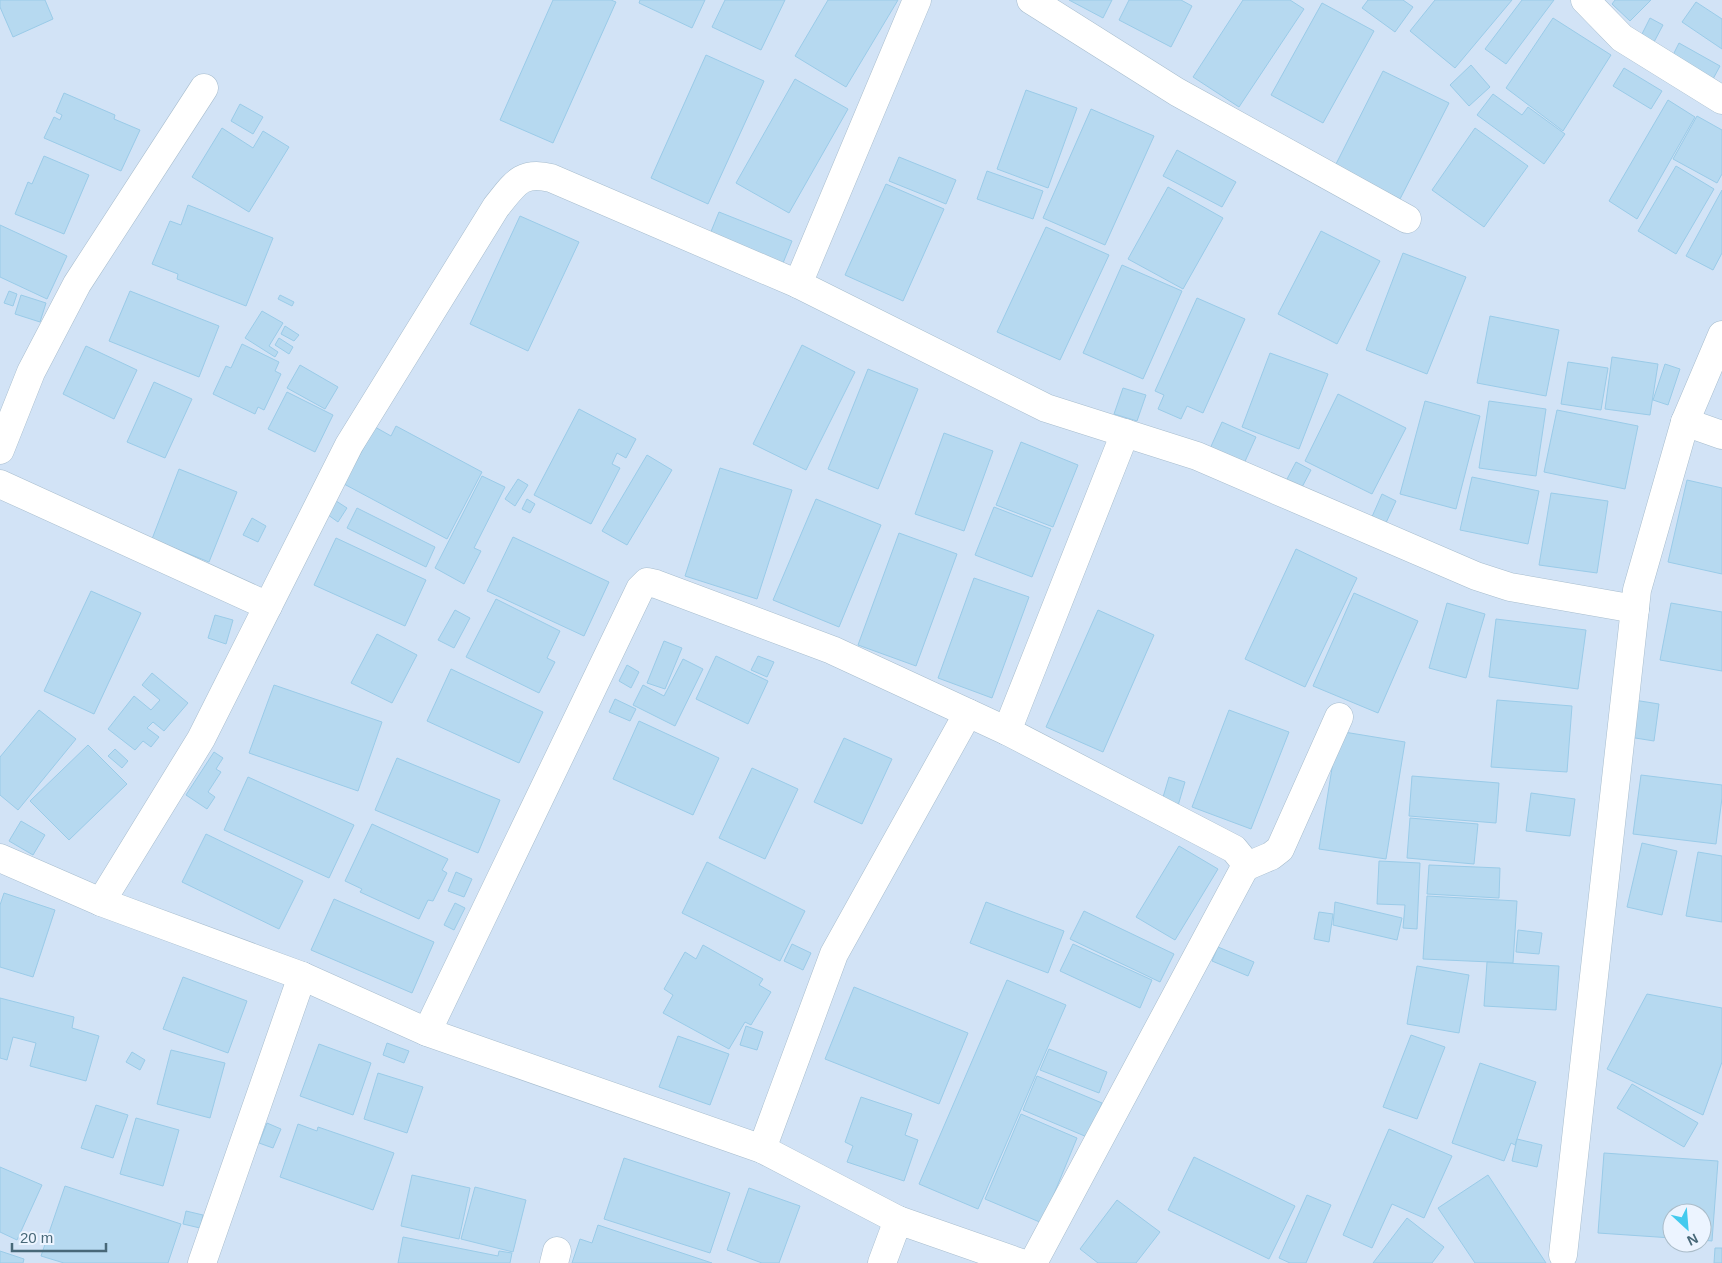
<svg xmlns="http://www.w3.org/2000/svg" width="1722" height="1263" viewBox="0 0 1722 1263" font-family="Arial,sans-serif">
<rect width="100%" height="100%" fill="#e5effe"/>
<path fill="#d2e3f6" fill-rule="evenodd" d="M0,0H1722V1263H0ZM1672,1213H1702V1243H1672Z"/>
<g fill="#b6d9f0" stroke="#9acbe8">
<polygon points="0,0 45,0 53,19 13,37 0,7"/>
<polygon points="553,0 611,0 616,2 553,143 500,120"/>
<polygon points="640,0 705,0 692,28 639,3"/>
<polygon points="725,0 785,0 761,50 712,27"/>
<polygon points="828,0 898,0 846,87 795,56"/>
<polygon points="1069,0 1112,0 1103,18"/>
<polygon points="1129,0 1181,0 1192,6 1171,47 1119,20"/>
<polygon points="1243,0 1290,0 1304,9 1239,107 1193,77"/>
<polygon points="1368,0 1403,0 1413,7 1395,32 1362,8"/>
<polygon points="1435,0 1512,0 1455,68 1410,31"/>
<polygon points="1522,0 1554,0 1506,64 1485,49"/>
<polygon points="1615,0 1651,0 1630,21 1612,4"/>
<polygon points="1696,2 1722,19 1722,49 1682,22"/>
<polygon points="1322,3 1374,31 1323,123 1271,95"/>
<polygon points="1553,18 1611,55 1563,131 1506,88"/>
<polygon points="1650,18 1663,25 1654,42 1641,36"/>
<polygon points="1679,43 1720,66 1713,79 1672,57"/>
<polygon points="706,55 764,81 708,204 651,178"/>
<polygon points="1471,65 1490,87 1469,106 1450,85"/>
<polygon points="1624,68 1662,91 1651,109 1613,86"/>
<polygon points="1383,71 1449,103 1400,199 1335,166"/>
<polygon points="795,79 848,109 789,213 736,183"/>
<polygon points="1026,90 1077,108 1048,188 997,169"/>
<polygon points="64,93 115,115 114,119 140,130 121,171 44,138 54,117 60,120 62,115 56,112"/>
<polygon points="1493,94 1522,115 1528,107 1565,134 1544,164 1477,115"/>
<polygon points="1668,100 1695,117 1637,219 1609,201"/>
<polygon points="240,104 263,117 253,134 231,121"/>
<polygon points="1091,109 1154,136 1105,245 1043,218"/>
<polygon points="1697,116 1722,130 1722,174 1717,183 1673,159"/>
<polygon points="222,128 253,148 263,131 289,147 249,212 192,177"/>
<polygon points="1475,128 1528,166 1484,227 1432,190"/>
<polygon points="1177,150 1236,182 1222,207 1163,176"/>
<polygon points="44,156 89,175 64,234 15,214 28,182 32,184"/>
<polygon points="899,157 956,180 946,204 889,181"/>
<polygon points="1676,166 1714,189 1676,254 1638,231"/>
<polygon points="987,171 1043,191 1033,219 977,199"/>
<polygon points="886,184 944,209 903,301 845,275"/>
<polygon points="1168,187 1223,218 1183,289 1128,259"/>
<polygon points="1722,190 1722,253 1713,270 1686,256"/>
<polygon points="188,205 273,238 246,306 177,279 178,274 152,264 170,221 181,225"/>
<polygon points="719,212 792,241 783,263 710,234"/>
<polygon points="520,216 579,242 528,351 470,324"/>
<polygon points="0,225 67,256 47,299 0,277"/>
<polygon points="1046,227 1109,255 1060,360 997,332"/>
<polygon points="1321,231 1380,261 1337,344 1278,314"/>
<polygon points="1403,253 1466,277 1427,374 1366,350"/>
<polygon points="1122,265 1182,291 1143,379 1083,353"/>
<polygon points="9,291 17,294 13,306 4,303"/>
<polygon points="130,291 219,326 199,377 109,341"/>
<polygon points="21,295 46,303 40,322 15,314"/>
<polygon points="280,295 294,302 292,306 278,299"/>
<polygon points="1197,298 1245,319 1203,413 1187,406 1181,419 1158,409 1164,395 1155,391"/>
<polygon points="262,311 283,323 269,346 278,352 275,357 245,338"/>
<polygon points="1490,316 1559,330 1546,396 1477,383"/>
<polygon points="285,326 299,335 294,341 281,334"/>
<polygon points="279,338 293,347 289,354 275,345"/>
<polygon points="242,344 279,362 275,371 281,374 264,410 258,407 255,414 213,394 226,366 231,368"/>
<polygon points="802,345 855,372 806,470 753,444"/>
<polygon points="86,346 137,370 114,419 63,394"/>
<polygon points="1270,353 1328,374 1299,449 1242,427"/>
<polygon points="1612,357 1658,364 1650,415 1605,409"/>
<polygon points="1568,362 1608,368 1601,410 1561,404"/>
<polygon points="1665,364 1680,369 1668,405 1653,400"/>
<polygon points="300,365 338,387 325,409 287,388"/>
<polygon points="868,369 918,389 878,489 828,469"/>
<polygon points="154,382 192,399 165,458 127,442"/>
<polygon points="1123,388 1146,395 1137,421 1114,414"/>
<polygon points="287,392 333,415 315,452 268,429"/>
<polygon points="1338,394 1406,428 1372,494 1305,461"/>
<polygon points="1425,401 1480,416 1456,509 1400,494"/>
<polygon points="1489,401 1546,409 1536,476 1479,468"/>
<polygon points="579,409 636,439 626,458 617,453 612,464 620,468 591,524 534,495"/>
<polygon points="1557,410 1638,426 1625,489 1544,472"/>
<polygon points="1222,422 1256,437 1242,468 1208,453"/>
<polygon points="396,426 482,472 447,539 344,484 375,427 391,436"/>
<polygon points="944,433 993,451 964,531 915,514"/>
<polygon points="1021,442 1078,465 1053,527 996,505"/>
<polygon points="647,455 672,470 627,545 602,531"/>
<polygon points="1296,462 1311,470 1301,489 1286,481"/>
<polygon points="720,468 792,490 757,599 685,576"/>
<polygon points="179,469 237,492 209,562 152,539"/>
<polygon points="482,476 505,487 474,548 481,551 464,584 435,568"/>
<polygon points="1472,477 1539,491 1528,544 1460,530"/>
<polygon points="518,479 528,485 515,506 505,499"/>
<polygon points="1687,480 1722,488 1722,574 1668,562"/>
<polygon points="1551,493 1608,501 1597,573 1539,565"/>
<polygon points="1382,494 1396,501 1385,525 1371,519"/>
<polygon points="333,499 347,508 338,522 324,512"/>
<polygon points="527,499 535,504 530,513 522,509"/>
<polygon points="816,499 881,525 839,627 773,600"/>
<polygon points="994,507 1051,529 1032,577 975,555"/>
<polygon points="357,508 435,547 426,567 347,528"/>
<polygon points="252,518 266,526 258,542 243,535"/>
<polygon points="899,533 957,554 916,666 858,645"/>
<polygon points="513,537 609,582 584,636 487,591"/>
<polygon points="336,538 426,580 405,626 314,585"/>
<polygon points="1296,549 1357,578 1305,687 1245,659"/>
<polygon points="974,578 1029,597 992,698 938,678"/>
<polygon points="91,591 141,613 94,714 44,691"/>
<polygon points="1354,593 1418,621 1378,713 1313,686"/>
<polygon points="496,599 560,631 547,658 555,662 539,693 466,657"/>
<polygon points="1447,603 1485,614 1466,678 1429,668"/>
<polygon points="1671,603 1722,612 1722,671 1660,660"/>
<polygon points="455,610 470,618 454,648 438,640"/>
<polygon points="1098,610 1154,635 1103,752 1046,727"/>
<polygon points="215,615 233,620 226,644 208,638"/>
<polygon points="1496,619 1586,630 1578,689 1489,677"/>
<polygon points="377,634 417,655 392,703 351,683"/>
<polygon points="664,641 682,648 665,689 647,683"/>
<polygon points="716,656 768,681 748,724 696,699"/>
<polygon points="758,656 774,662 767,677 751,670"/>
<polygon points="683,659 703,669 675,726 633,705 643,685 664,696"/>
<polygon points="627,665 639,672 631,688 619,681"/>
<polygon points="451,669 543,712 519,763 427,721"/>
<polygon points="152,673 188,703 164,731 153,722 147,728 159,737 151,747 143,741 135,750 108,729 134,696 151,710 160,700 142,685"/>
<polygon points="274,685 382,722 358,791 249,753"/>
<polygon points="615,699 636,709 630,721 609,712"/>
<polygon points="1497,700 1572,706 1567,772 1491,767"/>
<polygon points="1634,700 1659,704 1654,741 1629,737"/>
<polygon points="39,710 76,739 18,810 0,795 0,757"/>
<polygon points="1229,710 1289,732 1251,829 1192,807"/>
<polygon points="639,721 719,758 693,815 613,779"/>
<polygon points="1338,731 1405,742 1386,859 1319,849"/>
<polygon points="844,738 892,759 862,824 814,802"/>
<polygon points="88,745 127,784 69,840 30,801"/>
<polygon points="115,749 128,761 122,768 108,756"/>
<polygon points="214,752 223,758 216,769 221,772 208,792 215,797 207,809 186,795"/>
<polygon points="397,758 500,800 478,853 375,810"/>
<polygon points="752,768 798,789 765,859 719,838"/>
<polygon points="1641,775 1722,785 1722,798 1716,844 1633,834"/>
<polygon points="1412,776 1499,783 1496,823 1409,816"/>
<polygon points="248,777 354,825 329,878 224,830"/>
<polygon points="1169,777 1185,782 1177,809 1161,804"/>
<polygon points="1531,793 1575,799 1570,836 1526,831"/>
<polygon points="1410,818 1478,824 1474,864 1407,858"/>
<polygon points="21,821 45,835 33,855 9,841"/>
<polygon points="372,824 448,859 442,870 447,873 433,901 428,900 419,919 360,892 362,889 345,881"/>
<polygon points="206,834 303,881 279,929 182,882"/>
<polygon points="1642,843 1677,851 1662,915 1627,907"/>
<polygon points="1179,846 1218,869 1175,940 1136,917"/>
<polygon points="1698,852 1722,856 1722,922 1686,916"/>
<polygon points="1379,861 1420,863 1417,929 1403,928 1405,905 1377,904"/>
<polygon points="707,862 805,911 780,961 682,913"/>
<polygon points="1429,865 1500,868 1499,898 1427,894"/>
<polygon points="456,872 472,879 464,897 448,891"/>
<polygon points="4,893 55,910 33,977 0,967 0,905"/>
<polygon points="1427,896 1517,901 1513,963 1423,959"/>
<polygon points="334,899 434,942 412,993 311,950"/>
<polygon points="986,902 1064,931 1048,973 970,943"/>
<polygon points="1335,902 1402,918 1397,940 1333,925"/>
<polygon points="455,903 465,908 454,930 444,925"/>
<polygon points="1084,911 1174,954 1160,982 1070,939"/>
<polygon points="1319,912 1333,914 1329,942 1314,939"/>
<polygon points="1518,930 1542,933 1539,954 1516,952"/>
<polygon points="792,944 811,953 803,970 784,961"/>
<polygon points="1073,944 1152,980 1140,1008 1060,971"/>
<polygon points="703,945 763,979 759,985 771,992 751,1025 745,1022 729,1049 663,1013 673,995 664,989 685,952 696,959"/>
<polygon points="1218,947 1254,962 1248,976 1212,961"/>
<polygon points="1487,962 1559,966 1556,1010 1484,1006"/>
<polygon points="1417,966 1469,975 1459,1033 1407,1024"/>
<polygon points="183,977 247,1001 228,1053 163,1029"/>
<polygon points="1007,980 1066,1005 978,1209 919,1184"/>
<polygon points="854,987 968,1033 939,1104 825,1059"/>
<polygon points="1647,994 1722,1008 1722,1062 1703,1115 1607,1069"/>
<polygon points="0,998 74,1017 72,1028 99,1036 86,1081 30,1066 36,1043 13,1037 7,1060 0,1058"/>
<polygon points="746,1026 763,1032 757,1050 740,1045"/>
<polygon points="1411,1035 1445,1047 1417,1119 1383,1107"/>
<polygon points="678,1036 729,1054 710,1105 659,1087"/>
<polygon points="387,1043 409,1051 404,1063 383,1055"/>
<polygon points="319,1044 371,1063 353,1115 300,1096"/>
<polygon points="1049,1049 1107,1072 1099,1093 1040,1070"/>
<polygon points="171,1050 225,1063 210,1118 157,1104"/>
<polygon points="132,1052 145,1060 140,1070 126,1062"/>
<polygon points="1480,1063 1536,1082 1515,1145 1511,1143 1504,1161 1452,1143"/>
<polygon points="378,1073 423,1087 407,1133 364,1119"/>
<polygon points="1037,1076 1102,1103 1087,1137 1023,1110"/>
<polygon points="1632,1084 1698,1123 1684,1147 1617,1108"/>
<polygon points="861,1097 912,1114 905,1135 918,1140 904,1181 847,1162 853,1146 845,1142"/>
<polygon points="96,1105 128,1115 113,1158 81,1148"/>
<polygon points="1021,1114 1077,1138 1042,1223 985,1199"/>
<polygon points="136,1118 179,1130 163,1186 120,1174"/>
<polygon points="267,1123 281,1129 273,1148 259,1143"/>
<polygon points="298,1124 317,1131 318,1127 394,1153 373,1210 280,1177"/>
<polygon points="1389,1129 1452,1156 1424,1218 1392,1204 1372,1248 1343,1235"/>
<polygon points="1517,1139 1542,1145 1537,1167 1512,1161"/>
<polygon points="1604,1153 1718,1161 1712,1241 1702,1240 1702,1213 1672,1213 1672,1238 1598,1233"/>
<polygon points="1194,1157 1295,1206 1269,1259 1168,1210"/>
<polygon points="624,1158 730,1193 710,1253 604,1219"/>
<polygon points="0,1167 42,1185 17,1240 0,1232"/>
<polygon points="412,1175 470,1188 459,1239 401,1226"/>
<polygon points="1488,1175 1546,1263 1475,1263 1438,1208"/>
<polygon points="65,1186 181,1224 168,1263 64,1263 41,1256"/>
<polygon points="475,1187 526,1200 513,1252 461,1239"/>
<polygon points="749,1188 800,1206 779,1263 762,1263 727,1250"/>
<polygon points="1307,1195 1331,1205 1306,1263 1290,1263 1279,1258"/>
<polygon points="1117,1200 1160,1232 1136,1263 1098,1263 1080,1249"/>
<polygon points="186,1211 203,1215 200,1228 183,1224"/>
<polygon points="1407,1218 1444,1247 1432,1263 1373,1263"/>
<polygon points="598,1225 712,1263 572,1263 580,1239 592,1243"/>
<polygon points="403,1237 498,1256 499,1251 512,1253 510,1263 398,1263"/>
<polygon points="1715,1248 1722,1248 1722,1263 1714,1263"/>
<polygon points="0,1251 24,1259 23,1263 0,1263"/>
</g>
<g fill="none" stroke-linecap="round" stroke-linejoin="round">
<g stroke="#a7bdce" stroke-width="29">
<g id="street">
<polyline points="1031,0 1177,92 1407,219"/>
<polyline points="1585,0 1622,38 1722,100"/>
<polyline points="798,284 917,0"/>
<polyline points="1685,422 1722,435"/>
<polyline points="0,450 31,372 77,284 204,88"/>
<polyline points="0,484 268,606"/>
<polyline points="1007,731 1125,433"/>
<polyline points="0,858 101,902 302,976 427,1032 762,1149 898,1220"/>
<polyline points="1245,867 1271,856 1280,849 1339,717"/>
<path d="M101,902L201,739L349,445L496,207C514,185 521,170 551,178L798,284L1046,408L1197,456L1476,576L1510,587L1635,609"/>
<polyline points="427,1032 640,589 647,582 656,584 832,650 1007,731 1234,849 1243,860 1245,867 1033,1263"/>
<polyline points="762,1149 834,954 968,713"/>
<polyline points="1563,1255 1637,590 1685,422 1722,335"/>
<polyline points="202,1263 302,976"/>
<polyline points="554,1263 557,1251"/>
<polyline points="882,1263 898,1220 1021,1263"/>
</g>
</g>
<use href="#street" stroke="#fff" stroke-width="28"/>
</g>
<g transform="translate(1687 1228) rotate(154)"><circle r="24" fill="#ecf4ff" stroke="#aabcc9"/>
<path d="M0-4L9 19L0 12L-9 19Z" fill="#43caee"/>
<text y="-8" font-size="14" font-weight="bold" text-anchor="middle" fill="#486878">N</text>
</g>
<path d="M12 1243v8h94v-8" fill="none" stroke="#486878" stroke-width="2.5"/>
<text x="20" y="1243" font-size="15" fill="#486878" stroke="#ecf4ff" stroke-width="4" paint-order="stroke">20 m</text>
</svg>
